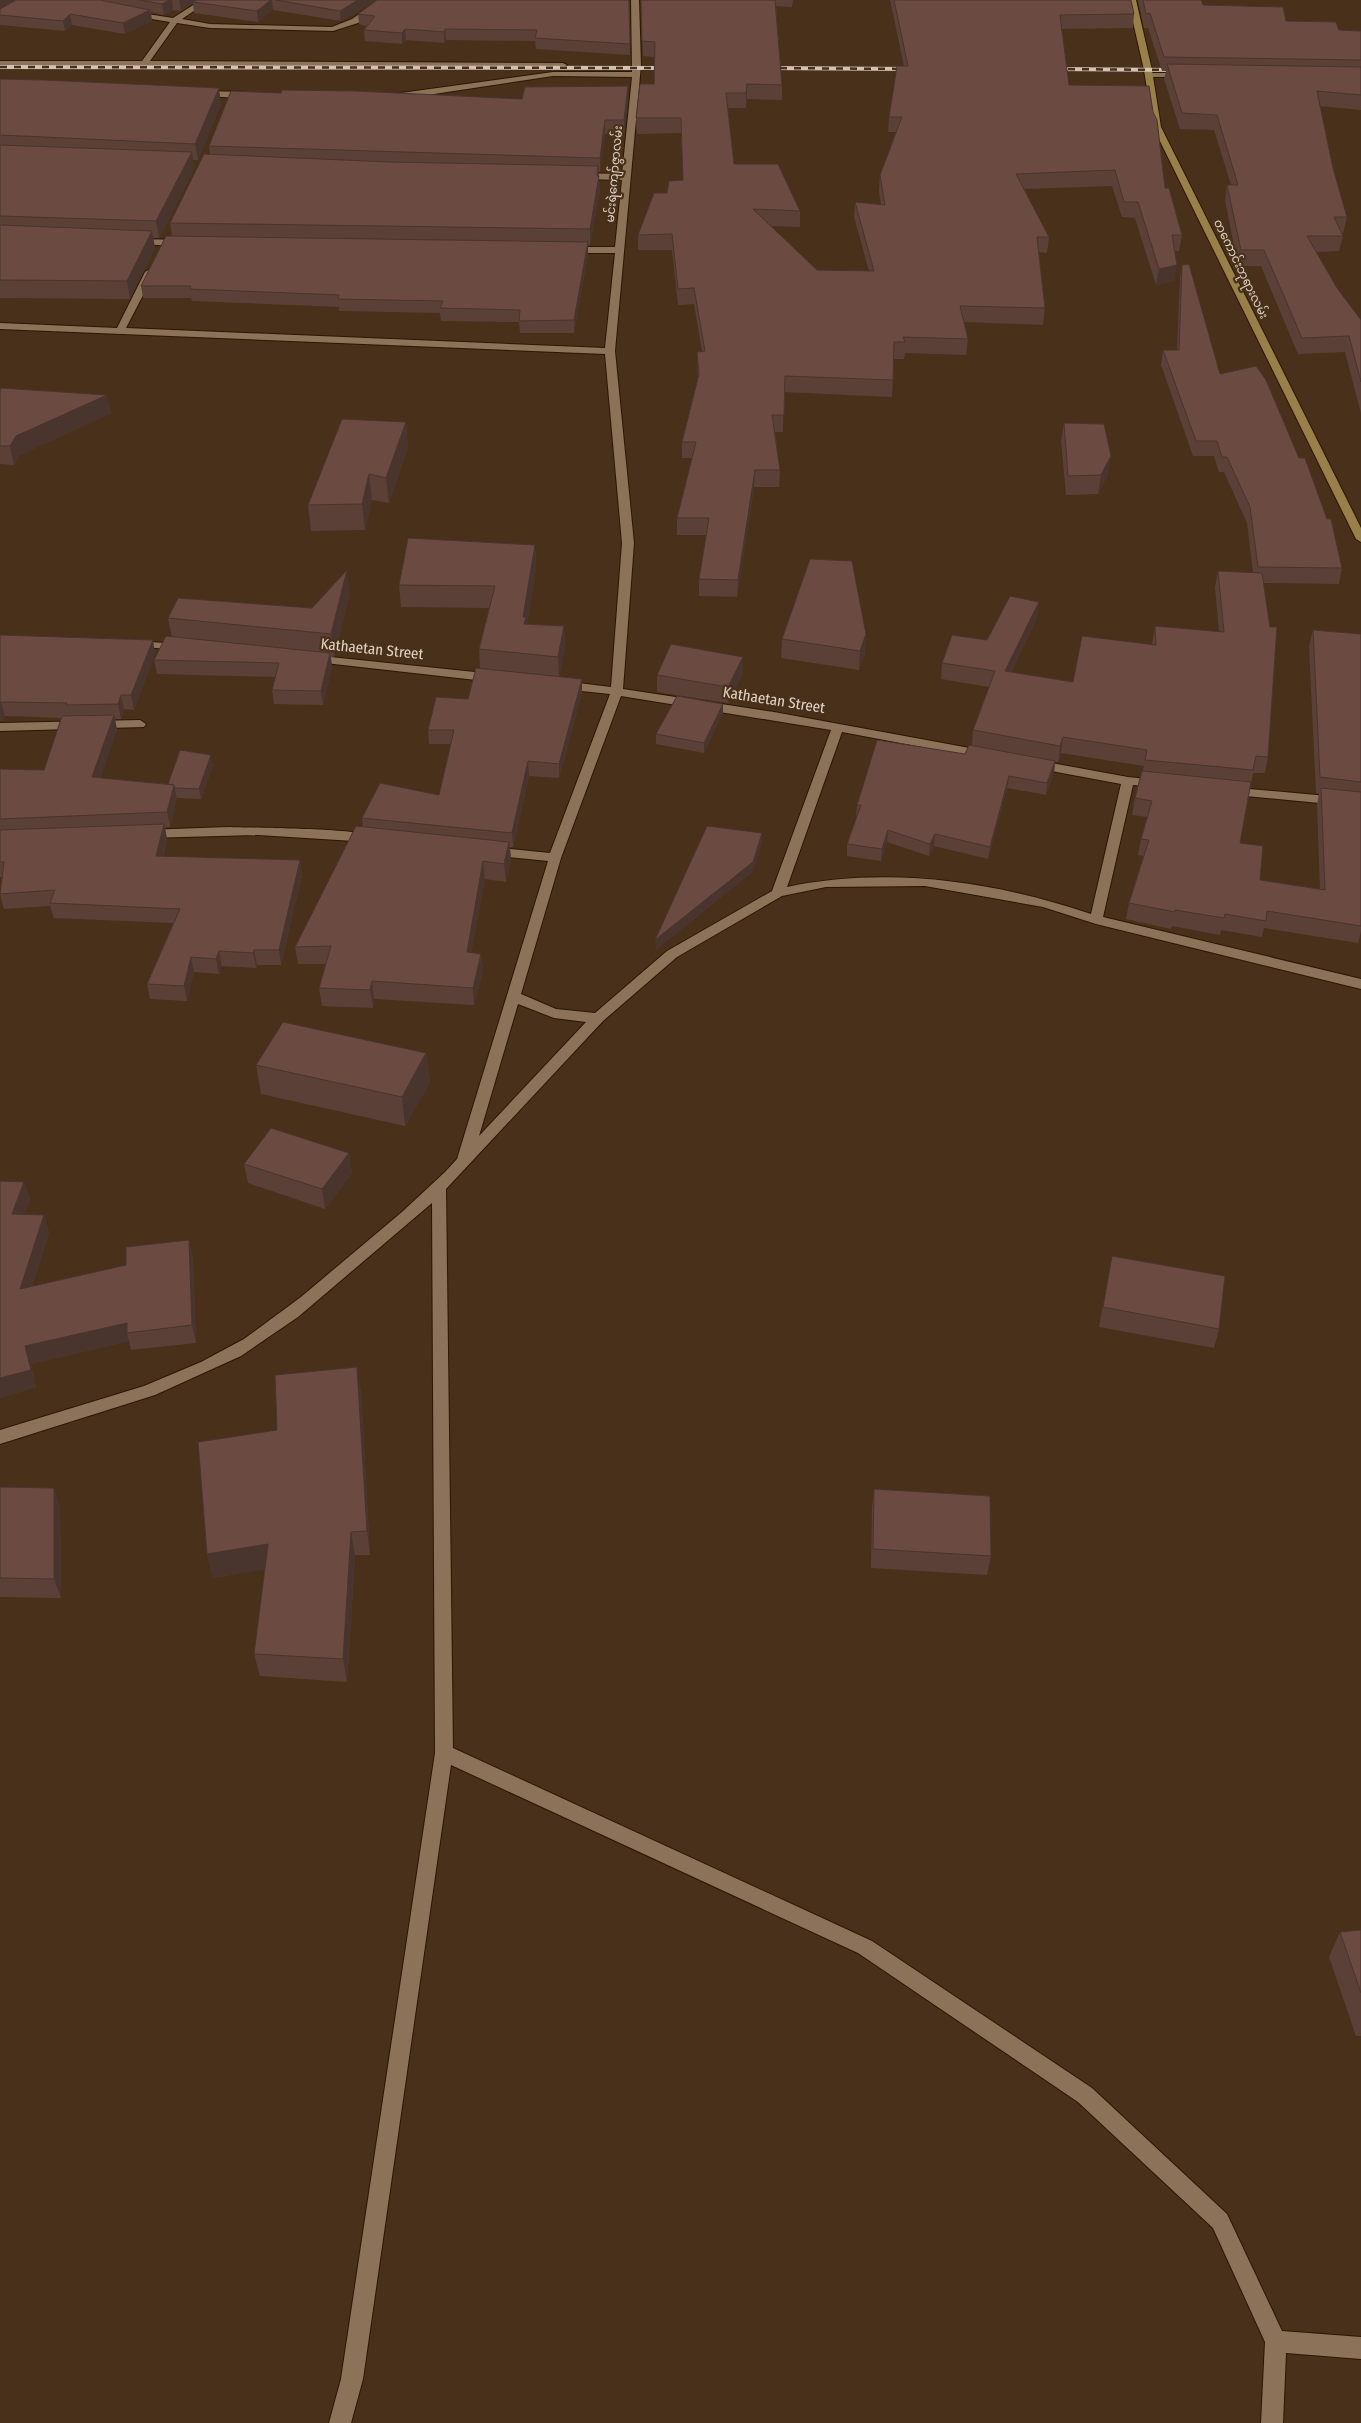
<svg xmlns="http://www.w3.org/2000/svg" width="1361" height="2423" viewBox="0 0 1361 2423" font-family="'Fira Sans Condensed','Noto Sans Myanmar',sans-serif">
<rect width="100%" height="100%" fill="#48301a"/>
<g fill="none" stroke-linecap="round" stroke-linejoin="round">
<g stroke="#2d1702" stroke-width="2">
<g id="minor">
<polygon points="201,0 210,0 182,19 210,24 332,27 352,19 380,0 389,0 358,23 333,31 210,28 177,23 150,61 563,63 567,65 563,67 0,65 0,61 142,61 170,22 128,15 128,11 173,18"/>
<path d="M631,0H639L641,65L615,351L634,543L623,689L774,712L986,751L992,755L986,759L842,732L787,887C888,866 994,881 1091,914L1121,784L1035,768L1029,764L1035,760L1128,777L1158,780L1164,784L1162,787L1133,785L1103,917L1361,979V989L1096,924L1043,907L925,886L826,887L782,896L677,957L603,1021L446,1189L453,1748L872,1941L1092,2088L1227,2214L1282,2331L1361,2337V2359L1286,2353L1283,2423H1261L1265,2342L1213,2228L1078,2102L858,1953L451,1765L363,2379L351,2423H329L341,2379L435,1753L432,1203L298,1317L241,1356L155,1395L0,1444V1430L144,1386L201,1362L244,1339L301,1297L402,1212L445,1172L457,1159L548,861L489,855L483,851L489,847L550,853L610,694L562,689L556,685L562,681L611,687L622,543L605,354L0,329V323L117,328L145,272L150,269L155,272L126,328L605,348L615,253H569L564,250L569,247H615L622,180L581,179L577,176L581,173L622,174L632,77L553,76L401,99L397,96L401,93L553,72H632ZM621,696L831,730L772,891L667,951L595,1013L556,1009L521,994L561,858ZM518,1004L554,1018L586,1022L479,1136Z"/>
<polygon points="1146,73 1185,73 1189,75 1185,77 1146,77"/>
<polygon points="199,91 248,92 252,95 248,98 196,96 195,94"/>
<polygon points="134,239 184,240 189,243 184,246 131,244 131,240"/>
<polygon points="134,641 181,644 187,647 181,650 130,646 130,642"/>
<polygon points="311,655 494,674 500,678 494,682 307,661 305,659"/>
<polygon points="140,720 146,724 144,727 0,731 0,723"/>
<polygon points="1228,787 1361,799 1361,807 1224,794 1222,791"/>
<path d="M229,827C250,828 368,828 376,838L370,842L258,835L145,838L139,834L145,830Z"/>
</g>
</g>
<g stroke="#2d1702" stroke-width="2">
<polygon id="major" points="1128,0 1136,0 1152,70 1161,127 1361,528 1361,542 1356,539 1153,127 1144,70"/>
</g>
<use href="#minor" fill="#8d725a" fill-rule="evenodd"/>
<use href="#major" fill="#997f49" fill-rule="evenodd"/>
<g stroke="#d2c2b5" stroke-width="4">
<g id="rail">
<polyline points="0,67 669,68"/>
<polyline points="766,68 911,69"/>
<polyline points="1054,69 1176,70"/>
</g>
</g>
<use href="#rail" stroke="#48301a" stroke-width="2.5" stroke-dasharray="7" stroke-linecap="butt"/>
</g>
<g fill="#5b4038">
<polygon points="0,0 376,0 341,21 273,10 258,22 194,13 193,3 181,11 173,10 164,15 151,12 152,21 125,34 72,25 65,31 0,25"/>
<polygon points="629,0 630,55 536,49 535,41 446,40 444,43 406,40 402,44 365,41 364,30 367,26 359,24 358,14"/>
<polygon points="641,0 793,0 792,7 776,6 782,85 782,100 747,99 746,108 728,108 734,164 800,211 800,227 770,226 817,270 869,271 854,217 855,202 881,205 879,191 880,175 897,132 888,132 889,117 904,66 890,0 1131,0 1134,14 1133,28 1062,29 1069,85 1165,188 1182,235 1179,251 1175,251 1175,281 1156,285 1135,218 1122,217 1112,186 1024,189 1049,237 1047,253 1039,252 1045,308 1043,325 964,322 968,339 966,355 905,353 904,359 894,359 892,397 784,392 783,432 775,432 780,470 779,487 754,487 737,597 699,596 699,579 706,535 677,535 677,518 692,458 682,458 682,442 698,378 697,352 702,351 694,304 678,305 672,250 638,250 638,235 667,193 683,180 681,133 637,134 636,118 654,84 654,57 643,56"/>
<polygon points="1138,0 1201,0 1203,5 1286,21 1339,30 1361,31 1361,110 1320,106 1333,168 1347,217 1343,233 1341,233 1343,236 1339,251 1316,252 1337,288 1361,320 1361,413 1345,352 1298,354 1261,266 1238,266 1225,200 1227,185 1231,185 1214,130 1180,129 1164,79 1166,71 1162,71 1148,28 1144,28"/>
<polygon points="0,79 221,104 198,160 193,160 194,169 159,238 153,238 155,248 130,299 0,298"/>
<polygon points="628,86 628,99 624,134 605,134 600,172 598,172 600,191 590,245 588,245 588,254 574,333 520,333 519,322 441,321 440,313 339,311 339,307 192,301 191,298 143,298 141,286 172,236 170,223 210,154 209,146 281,93 522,99"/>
<polygon points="1182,265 1220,374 1342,568 1339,584 1264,583 1268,757 1265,773 1253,773 1240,843 1260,880 1320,889 1317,805 1319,793 1316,793 1309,646 1313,630 1361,634 1361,931 1358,943 1264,928 1262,937 1221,930 1220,935 1172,926 1171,929 1126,919 1129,903 1143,856 1138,855 1141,839 1147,817 1132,815 1135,798 1144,766 1061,753 1058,762 1055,762 1054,773 1046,795 1007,788 988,859 934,846 929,856 887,842 881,861 847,856 847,844 857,817 856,817 857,805 965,754 972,746 973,730 989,687 941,679 942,663 987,640 1037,618 1011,672 1073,682 1152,644 1155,626 1219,632 1215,587 1218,571 1253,573 1247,523 1224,472 1219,472 1214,456 1193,456 1161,365 1163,350 1177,350 1180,279"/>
<polygon points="0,390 111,413 20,455 14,465 0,464"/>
<polygon points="406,422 408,448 389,503 372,500 365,530 311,531 308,505"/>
<polygon points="1064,423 1108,475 1098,494 1066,495 1061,441"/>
<polygon points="535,545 536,568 527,624 564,626 565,649 559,677 582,693 559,778 529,776 513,847 510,847 511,859 506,882 485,879 471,953 481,954 483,971 474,1005 374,999 373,1008 322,1006 319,988 326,964 298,964 295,947 363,827 362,818 439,795 451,744 429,744 428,730 468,699 480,668 479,649 489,608 401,607 399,585"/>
<polygon points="810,559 865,653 859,670 781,658 782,639"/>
<polygon points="350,593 334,657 331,657 332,667 323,705 274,704 272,690 275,677 157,674 154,660 172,637 168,618 312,608"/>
<polygon points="0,635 155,654 134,710 124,709 121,719 115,719 117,730 100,778 168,784 213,765 201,799 177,798 170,827 165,827 167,839 163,857 300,860 302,875 281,965 257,965 256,968 222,966 219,974 194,972 187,1001 150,999 147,984 173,923 54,918 50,906 4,909 0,894 2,877 0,877 0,769 44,770 62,718 5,716 2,721 0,721"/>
<polygon points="743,657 743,673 728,703 657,692 657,675"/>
<polygon points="723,704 723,713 704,753 656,744 656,734"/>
<polygon points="426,1053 430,1082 405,1126 261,1094 256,1065"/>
<polygon points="349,1153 352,1173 325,1209 248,1183 244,1164"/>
<polygon points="0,1181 24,1182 30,1200 24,1215 44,1215 49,1233 32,1286 126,1265 189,1240 193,1258 196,1343 131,1350 129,1341 31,1364 36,1387 0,1398"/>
<polygon points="1112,1256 1219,1329 1214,1348 1099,1327"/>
<polygon points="361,1390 370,1555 355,1555 347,1682 260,1676 254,1654 265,1569 213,1578 207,1554 277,1430"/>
<polygon points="0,1487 60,1507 61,1598 0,1597"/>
<polygon points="874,1489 991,1556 987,1575 871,1568 872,1508"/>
<polygon points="1361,1930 1361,2036 1356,2036 1329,1957 1340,1932"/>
</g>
<g fill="#4a342e">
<polygon points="1,0 20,0 0,13 0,1"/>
<polygon points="170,0 172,0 173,10 164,15 162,4"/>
<polygon points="179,0 198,0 181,11"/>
<polygon points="271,0 272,0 273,10 258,22 257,11"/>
<polygon points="358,0 376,0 341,21 340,11"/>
<polygon points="150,10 152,21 125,34 123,23"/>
<polygon points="70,14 72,25 65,31 63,21"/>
<polygon points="405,29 406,40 402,44 402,33"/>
<polygon points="445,29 446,40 444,43 444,32"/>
<polygon points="747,84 747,99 746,108 746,93"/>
<polygon points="628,86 628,99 624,134 624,120"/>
<polygon points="219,88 221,104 198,160 195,144"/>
<polygon points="605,120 605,134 600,172 600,158"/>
<polygon points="192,152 194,169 159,238 156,221"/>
<polygon points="598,166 600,191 590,245 590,229"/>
<polygon points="152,231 155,248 130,299 127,281"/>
<polygon points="588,242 588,254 574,333 574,320"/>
<polygon points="1177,265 1175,281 1156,285 1159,269"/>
<polygon points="107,395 111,413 20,455 14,465 10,446 16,436"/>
<polygon points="406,422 408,448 389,503 386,478"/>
<polygon points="1111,456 1108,475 1098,494 1101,475"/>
<polygon points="755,470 754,487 737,597 738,580"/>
<polygon points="369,474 372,500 365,530 362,504"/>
<polygon points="535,545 536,568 527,627 527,640 523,617"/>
<polygon points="347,570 350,593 334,657 331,634"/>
<polygon points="1039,602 1037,618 1003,687 1005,671"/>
<polygon points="564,626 565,649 559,680 558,657"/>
<polygon points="866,634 865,653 859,670 860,651"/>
<polygon points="153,640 155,654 134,710 131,695"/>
<polygon points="330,653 332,667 323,705 321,691"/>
<polygon points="743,657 743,673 728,703 728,687"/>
<polygon points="582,679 582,693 559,778 559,764"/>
<polygon points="121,695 124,709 121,719 118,704"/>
<polygon points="1,702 5,716 2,721 0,721 0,703"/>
<polygon points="723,704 723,713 704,753 704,743"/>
<polygon points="114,715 117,730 96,792 92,777"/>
<polygon points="1063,737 1061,753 1058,762 1060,746"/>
<polygon points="211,755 213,765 201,799 199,789"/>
<polygon points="528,761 529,776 513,847 512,833"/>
<polygon points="1055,761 1054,773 1046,795 1047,783"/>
<polygon points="1009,776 1007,788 988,859 990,847"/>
<polygon points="174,785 177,799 170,827 167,812"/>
<polygon points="164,824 167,839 159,871 156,856"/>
<polygon points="888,830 887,842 881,861 882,849"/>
<polygon points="762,833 762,843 753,872 656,950 655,940"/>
<polygon points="935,834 934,846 929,856 930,844"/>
<polygon points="509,842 511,859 506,882 504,864"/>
<polygon points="300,860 302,875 281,965 279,950"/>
<polygon points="483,861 485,879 468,970 467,952"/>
<polygon points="254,950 257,965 256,968 253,953"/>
<polygon points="219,951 222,966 219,974 216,959"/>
<polygon points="481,954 483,971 474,1005 473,988"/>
<polygon points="191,957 194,972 187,1001 184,986"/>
<polygon points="372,981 374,999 373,1008 370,990"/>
<polygon points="426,1053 430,1082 405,1126 402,1097"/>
<polygon points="349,1153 352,1173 325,1209 322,1189"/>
<polygon points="24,1182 30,1200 18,1232 12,1214"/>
<polygon points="44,1215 49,1233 25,1307 20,1289"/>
<polygon points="189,1240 193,1258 196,1343 192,1325"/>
<polygon points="127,1323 127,1333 129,1341 31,1364 36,1387 0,1398 0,1378 25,1346"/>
<polygon points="357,1367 361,1390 370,1555 367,1531"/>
<polygon points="54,1488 60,1507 61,1598 54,1579"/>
<polygon points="351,1532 355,1555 347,1682 343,1659"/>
<polygon points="268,1544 273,1568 213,1578 207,1554"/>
</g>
<g fill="#6a4a41" stroke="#4a342e">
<polygon points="16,0 100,0 150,10 123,23 70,14 63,21 0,15 0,9"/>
<polygon points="139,0 170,0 162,4"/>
<polygon points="196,0 271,0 257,11 193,2"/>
<polygon points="276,0 358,0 340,11"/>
<polygon points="377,0 629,0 630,44 535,38 537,30 445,29 444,32 405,29 402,33 364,30 375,16 358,14"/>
<polygon points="641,0 775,0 782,85 747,84 746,93 726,93 734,164 778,164 800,211 753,209 817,270 874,271 855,202 885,205 880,175 902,117 889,117 897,66 908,66 894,0 1131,0 1134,14 1060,15 1069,85 1149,86 1153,112 1157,120 1165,188 1169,188 1182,235 1172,235 1177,265 1159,269 1138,202 1124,202 1115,170 1016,174 1049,237 1037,237 1045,308 960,306 968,339 903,337 905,342 894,342 893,380 785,376 784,415 772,415 780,470 755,470 738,580 699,579 709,518 677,518 696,442 682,442 699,374 697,352 705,351 694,288 678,289 672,234 638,235 654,193 667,193 669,181 683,180 681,118 636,118 640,84 654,84 655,42 642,41"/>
<polygon points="1143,0 1201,0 1203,5 1283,7 1286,21 1336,22 1339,30 1361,31 1361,60 1164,57 1150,13 1146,14"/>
<polygon points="1167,64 1361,67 1361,95 1317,91 1333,168 1347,217 1334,217 1343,236 1307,236 1337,288 1361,320 1361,382 1349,336 1302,338 1264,250 1241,250 1227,185 1238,185 1217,115 1182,113"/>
<polygon points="0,79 44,80 219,88 195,144 0,135"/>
<polygon points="628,86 624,120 605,120 600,158 209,146 231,91 281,93 282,90 356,91 522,99 525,87"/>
<polygon points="0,145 192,152 156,221 0,216"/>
<polygon points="204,154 390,162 598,166 597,176 599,176 590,229 170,223"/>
<polygon points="0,225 152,231 127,281 0,280"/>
<polygon points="166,236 588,242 574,320 519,321 520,310 440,308 443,301 338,299 339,295 190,289 191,286 141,286"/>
<polygon points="1189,264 1220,374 1256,366 1266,380 1299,458 1305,458 1327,519 1331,519 1342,568 1258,567 1250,507 1227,457 1222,457 1217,441 1196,441 1163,350 1179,350 1182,265"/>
<polygon points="1,388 107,395 16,436 10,446 0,446 0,390"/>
<polygon points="342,419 406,422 386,478 369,474 362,504 308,505"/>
<polygon points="1064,423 1104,424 1111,456 1101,475 1068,476"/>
<polygon points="408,538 535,545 523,617 526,617 524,624 564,626 558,657 479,649 495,586 399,585"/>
<polygon points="810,559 852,561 866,634 860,651 782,639"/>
<polygon points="347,570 331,634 168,618 178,598 312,608"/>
<polygon points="1218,571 1262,573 1270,627 1277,627 1268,757 1256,756 1253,770 1145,760 1147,750 1063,737 1060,746 973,730 995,671 942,663 952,635 987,640 1010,596 1039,602 1005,671 1073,682 1082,636 1156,645 1155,626 1224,632"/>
<polygon points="1313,630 1361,634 1361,782 1320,777"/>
<polygon points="0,635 153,640 131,695 121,695 118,704 66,705 67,703 1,702 0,703"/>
<polygon points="166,636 330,653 321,691 272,690 279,663 154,660"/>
<polygon points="671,644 743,657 728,687 657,675"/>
<polygon points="476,668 582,679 559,764 528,761 512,833 362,818 380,783 439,795 454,730 428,730 436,697 468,699"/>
<polygon points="677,696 723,704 704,743 656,734"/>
<polygon points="114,715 92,777 174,785 167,812 0,819 0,769 44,770 62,716"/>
<polygon points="877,740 965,754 969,745 1055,761 1047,783 1009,776 990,847 935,834 930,844 888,830 882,849 847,844 861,805 857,805"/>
<polygon points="180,750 211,755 199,789 175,788 174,785 168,784"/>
<polygon points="1142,771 1251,782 1240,843 1263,846 1260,880 1325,890 1321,788 1361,792 1361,926 1267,911 1266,921 1225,914 1224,918 1175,910 1175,912 1129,903 1149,840 1141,839 1152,801 1135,798"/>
<polygon points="164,824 156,856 300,860 279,950 254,950 253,953 219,951 216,959 191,957 184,986 147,984 180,909 50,903 55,890 0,894 4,862 0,862 0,830"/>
<polygon points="356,826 509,842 504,864 483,861 467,952 481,954 473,988 372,981 370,990 319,988 331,946 295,947"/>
<polygon points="707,826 762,833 753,862 655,940"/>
<polygon points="283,1022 426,1053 402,1097 256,1065"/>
<polygon points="271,1128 349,1153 322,1189 244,1164"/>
<polygon points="0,1181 24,1182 12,1214 44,1215 20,1289 126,1265 126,1247 189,1240 192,1325 127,1333 127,1323 25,1346 31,1370 0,1378"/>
<polygon points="1112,1256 1225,1276 1219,1329 1103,1307"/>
<polygon points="357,1367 367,1531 351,1532 343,1659 254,1654 268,1544 207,1554 198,1442 277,1430 275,1375"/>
<polygon points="0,1487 54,1488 54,1579 0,1578"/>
<polygon points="874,1489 990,1496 991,1556 873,1549"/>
<polygon points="1361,1930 1361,1993 1340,1932"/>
</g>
<g text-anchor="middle" stroke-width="4.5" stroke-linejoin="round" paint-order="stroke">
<g font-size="12" fill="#e2d3c6" stroke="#48301a">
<text transform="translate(614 174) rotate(-85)" y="4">မင်းရဲကျော်ဇွာလမ်း</text>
<text transform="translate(1241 269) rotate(64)" y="4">တကောင်းဘုရားလမ်း</text>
</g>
<g font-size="15" fill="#e2d3c6" stroke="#48301a">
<text transform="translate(372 649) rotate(6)" y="5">Kathaetan Street</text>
<text transform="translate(774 700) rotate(9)" y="5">Kathaetan Street</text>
</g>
</g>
</svg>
